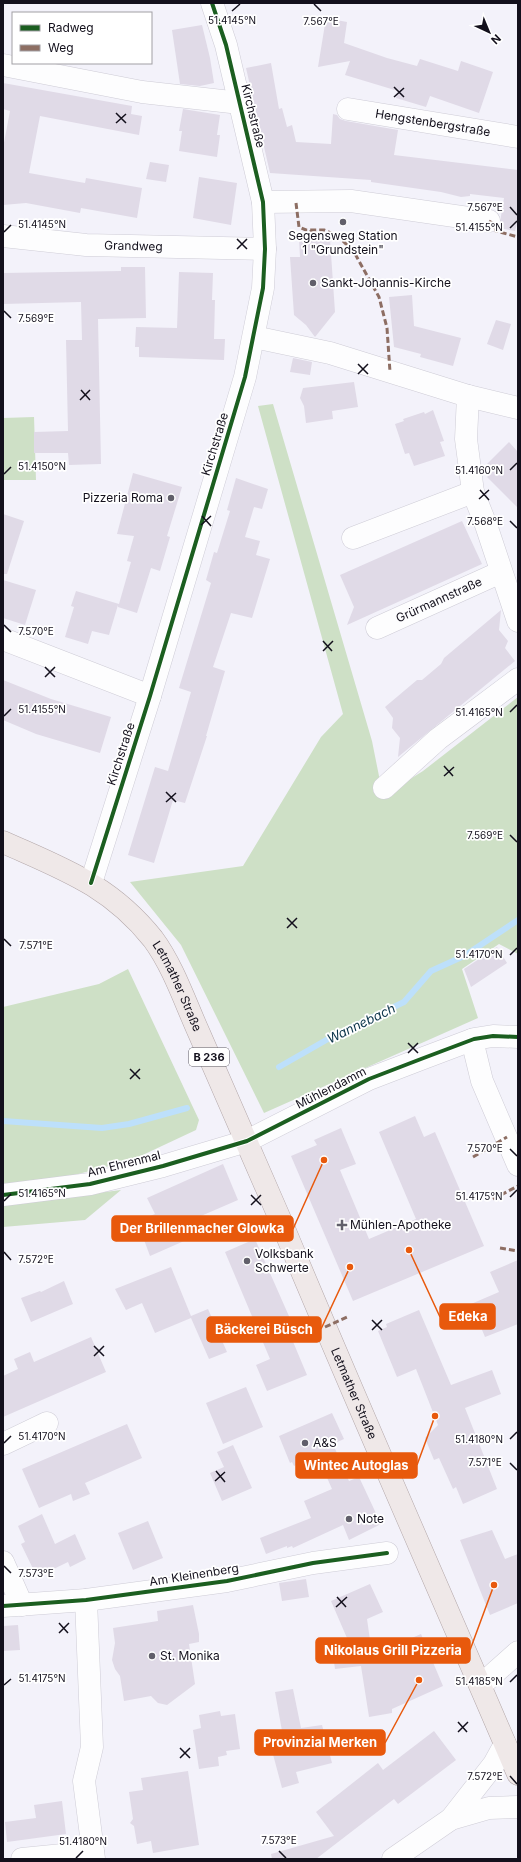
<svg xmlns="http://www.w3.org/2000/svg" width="521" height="1862" viewBox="0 0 521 1862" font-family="Inter,sans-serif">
<rect width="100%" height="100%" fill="#f3f2fa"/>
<g fill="#cee0c6">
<polygon points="273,404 372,741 383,796 423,771 518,697 518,954 499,944 462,969 478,1018 264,1113 181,945 130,882 243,866 321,737 343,714 258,406"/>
<polygon points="34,417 36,480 3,480 3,418"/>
<polygon points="128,969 199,1120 196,1130 132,1160 67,1177 3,1186 3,1007 99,984"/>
<polygon points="121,1190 85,1220 3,1227 3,1205"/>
</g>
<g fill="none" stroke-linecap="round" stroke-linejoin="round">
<g stroke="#bde0fb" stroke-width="6">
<polyline points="279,1067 328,1039 404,1002 431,971 464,956 518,920"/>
<polyline points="3,1121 102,1128 129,1124 187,1108"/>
</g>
</g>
<g fill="#e0dae7">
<polygon points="326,18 347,22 344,43 387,58 417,66 420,59 458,71 461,61 493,72 479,113 430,96 426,107 396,98 398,91 345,75 350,61 318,67"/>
<polygon points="202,25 210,58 214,83 200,86 180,84 172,30"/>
<polygon points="271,63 279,109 282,108 287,127 292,125 296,142 331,144 333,114 337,115 340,119 346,121 398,130 394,155 518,170 518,220 515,231 499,228 504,198 470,194 470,196 461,197 441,192 371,182 371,180 270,173 246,68"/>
<polygon points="3,83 132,106 131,114 142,116 139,135 40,116 29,173 85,183 86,178 142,188 137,218 81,208 80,213 26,203 3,205 3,148 10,111 3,109"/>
<polygon points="183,109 220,115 217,135 220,135 217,157 179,151 182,131 179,131"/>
<polygon points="150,162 169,165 166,182 146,179"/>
<polygon points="199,177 237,183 231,225 193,218"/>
<polygon points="319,237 320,240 330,239 335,312 315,337 306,325 294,315 290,257 300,257 299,239"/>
<polygon points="121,267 145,267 146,318 98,319 101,464 69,465 68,453 34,453 34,432 68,431 66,340 82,340 81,302 3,304 3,273 121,271"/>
<polygon points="179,272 213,273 212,300 215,300 214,339 225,339 224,360 139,357 139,347 135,347 136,327 177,328"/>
<polygon points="412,295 414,326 461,338 453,366 420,357 421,354 394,347 389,297"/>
<polygon points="496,320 511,324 503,350 487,344"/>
<polygon points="293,358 312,362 310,375 290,372"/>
<polygon points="354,382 358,407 332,411 333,419 306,423 304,406 300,398 303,388"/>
<polygon points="433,410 444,441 440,442 445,456 414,466 409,453 405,454 395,424 404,421 403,419 424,412 425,414"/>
<polygon points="509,442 518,452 518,508 487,477 493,471 487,464"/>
<polygon points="133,473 182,487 167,536 170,537 160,571 151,568 137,613 118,607 118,605 109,635 92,631 88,644 65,637 74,607 71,606 76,591 119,604 131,562 127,561 134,536 117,534"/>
<polygon points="236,478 268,489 262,509 254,507 245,537 260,541 256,555 270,559 252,618 231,613 213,667 225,671 206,736 207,736 185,803 173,800 154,863 128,855 155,767 168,771 191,692 179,688 211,583 206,580 214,552 217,553 230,511 227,510"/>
<polygon points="3,514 24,521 7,574 3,574"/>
<polygon points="462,521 482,564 347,625 354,607 340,575"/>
<polygon points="3,580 36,590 25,625 3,618"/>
<polygon points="501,610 499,630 508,641 505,648 515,661 398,757 400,738 392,728 393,718 385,707 417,680 422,680 441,664 444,658"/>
<polygon points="3,680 51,699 111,717 100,753 36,734 3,720"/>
<polygon points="497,947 507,963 471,987 464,969"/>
<polygon points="415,1116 424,1137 435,1132 484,1246 353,1301 291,1156 317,1145 314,1140 341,1128 356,1164 340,1170 369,1239 416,1219 379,1132"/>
<polygon points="223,1164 238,1200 194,1219 200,1234 150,1256 137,1221 155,1214 147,1198"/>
<polygon points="255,1239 292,1323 286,1325 307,1375 267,1391 256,1365 270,1359 225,1252"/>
<polygon points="518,1260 518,1324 485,1337 480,1325 473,1323 475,1313 471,1304 499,1292 490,1272"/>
<polygon points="171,1267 191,1316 208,1309 227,1352 209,1359 191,1318 155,1333 142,1303 126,1310 115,1289"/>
<polygon points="64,1281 73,1304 31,1322 21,1298 40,1291 41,1292"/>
<polygon points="419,1310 451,1385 492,1370 501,1394 465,1408 497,1489 463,1504 456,1487 453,1489 439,1458 434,1460 425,1438 438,1425 416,1369 397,1377 378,1331 387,1327 386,1324"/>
<polygon points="91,1337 106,1372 3,1417 3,1376 18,1369 14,1359 30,1352 34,1362"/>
<polygon points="246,1387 263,1427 223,1444 206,1403"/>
<polygon points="332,1413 344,1439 333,1444 349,1481 359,1477 381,1524 349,1540 343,1525 293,1548 292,1546 287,1548 287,1546 266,1554 260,1538 311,1518 304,1501 332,1489 317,1455 294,1466 292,1462 290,1463 279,1436"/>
<polygon points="127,1424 142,1458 85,1483 90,1494 73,1501 71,1494 39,1508 22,1469"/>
<polygon points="233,1445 252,1488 222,1501 210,1473 224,1467 217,1452"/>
<polygon points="42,1514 55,1544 75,1534 86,1559 70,1567 68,1562 37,1577 21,1544 25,1542 18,1526"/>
<polygon points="148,1521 163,1558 133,1570 118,1533"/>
<polygon points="492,1530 505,1559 518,1554 518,1603 490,1615 460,1540"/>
<polygon points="306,1579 309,1597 282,1601 279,1583"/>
<polygon points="370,1584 383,1612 367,1619 371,1647 377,1646 379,1652 421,1634 443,1686 392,1709 392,1713 369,1717 361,1666 335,1669 332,1648 350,1645 331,1601"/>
<polygon points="193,1605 199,1634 199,1642 189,1644 195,1684 167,1705 158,1703 151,1696 124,1701 120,1676 115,1669 112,1660 115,1643 113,1628 158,1621 157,1611"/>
<polygon points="18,1625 20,1650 3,1651 3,1626"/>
<polygon points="293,1689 301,1728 322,1725 332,1763 296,1772 299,1783 282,1788 267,1732 282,1731 275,1692"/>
<polygon points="220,1711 221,1716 235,1714 240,1749 226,1751 227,1755 218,1757 219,1766 199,1769 193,1730 201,1728 199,1715"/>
<polygon points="434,1731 456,1760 398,1804 394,1799 316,1859 272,1859 271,1854 334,1836 316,1812 378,1763 383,1770"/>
<polygon points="188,1771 199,1845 153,1853 151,1841 137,1844 134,1826 130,1823 133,1819 129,1792 143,1790 141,1778"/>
<polygon points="62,1801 66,1834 7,1842 5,1822 36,1818 34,1805"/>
</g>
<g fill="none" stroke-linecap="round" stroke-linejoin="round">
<g stroke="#ceccd6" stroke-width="23">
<g id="minor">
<polyline points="3,65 142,92 240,103"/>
<path id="s1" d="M348,109L518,137"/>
<polyline points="263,202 351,201 489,221"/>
<path id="s2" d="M3,236L86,245L265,249"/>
<polyline points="254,337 330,353 468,396 518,408"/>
<polyline points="468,396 466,439 473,492 486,525 518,621"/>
<polyline points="353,538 473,492"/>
<path id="s3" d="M377,628L501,572"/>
<polyline points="3,639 150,696"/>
<polyline points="384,788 438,739 518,679"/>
<polyline points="91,883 150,696 245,377 263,288 265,249 263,202 226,45 212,3"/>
<polyline points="472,1040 482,1081 518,1165"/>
<polyline points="3,1195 90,1184 163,1166 247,1141 369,1079 421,1059 474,1039 493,1036 518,1037"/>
<polyline points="3,1444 47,1423"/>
<polyline points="3,1562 22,1605"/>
<polyline points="86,1600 92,1747 84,1781 94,1859"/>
<polyline points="3,1606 86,1600 227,1581 313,1563 387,1553"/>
<polyline points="481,1685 518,1652"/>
<polyline points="451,1819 494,1764 505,1744"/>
<polyline points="22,1859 93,1852"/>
<polyline points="393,1859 451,1819 489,1808 518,1807"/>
</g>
</g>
<g stroke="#b3a7a9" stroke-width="23">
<g id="major">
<path id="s4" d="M3,842C63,869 110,885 153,939C173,966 185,1002 199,1033C226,1095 253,1157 280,1219C357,1405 439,1589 518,1774"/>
</g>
</g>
<use href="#minor" stroke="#fdfdfe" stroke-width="22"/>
<use href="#major" stroke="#efe8e8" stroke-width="22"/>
<g stroke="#8d6e63" stroke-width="3" stroke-dasharray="6 3" stroke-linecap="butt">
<polyline points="296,203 299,227 306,230 324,230 338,236 354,252 379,297 387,328 390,372"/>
<polyline points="489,221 494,224 496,231 518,237"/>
<polyline points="311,230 311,239"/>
<polyline points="473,1157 507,1137"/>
<polyline points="493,1199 518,1186"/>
<polyline points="500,1248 518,1251"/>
<polyline points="325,1327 347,1317"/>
</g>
<g stroke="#fff" stroke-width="6">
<g id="cycleway">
<polyline points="91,883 150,696 245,377 263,288 265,249 263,202 226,45 212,3"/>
<polyline points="3,1195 90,1184 163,1166 247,1141 369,1079 421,1059 474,1039 493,1036 518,1037"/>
<polyline points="3,1606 86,1600 227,1581 313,1563 387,1553"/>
</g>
</g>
<use href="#cycleway" stroke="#1b5e20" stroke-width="4"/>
</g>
<path fill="none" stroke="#13101c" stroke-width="1.5" d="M314,4L321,11M232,11L240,4M394,87L404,97M394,97L404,88M116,113L126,123M116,123L126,114M510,207L517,215M510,228L517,221M4,232L11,225M237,239L247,249M237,249L247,239M4,311L11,318M358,364L368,374M358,374L368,364M81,390L90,400M80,400L90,390M510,470L517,463M4,474L11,467M480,490L489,500M479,499L489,490M202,516L211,526M510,521L517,528M201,525L211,516M4,625L11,632M323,641L332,651M323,651L333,641M45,667L55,677M45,677L55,667M510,712L517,705M4,716L11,709M444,766L453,776M444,776L454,767M166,792L176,802M166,802L176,793M510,835L517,842M287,918L297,928M287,928L297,918M4,939L11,946M510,955L517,948M408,1043L418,1053M408,1053L418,1043M130,1069L140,1079M130,1079L140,1069M510,1149L517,1156M251,1195L261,1205M510,1197L517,1190M4,1201L11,1194M251,1205L261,1195M4,1252L11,1260M372,1320L382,1330M372,1330L382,1320M94,1346L104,1356M94,1356L104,1346M510,1439L517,1432M4,1443L11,1436M510,1463L517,1470M216,1471L225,1482M215,1481L225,1472M4,1566L11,1573M337,1597L346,1607M336,1607L347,1597M59,1623L68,1633M59,1633L69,1623M510,1682L517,1675M4,1685L11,1679M458,1722L467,1732M458,1732L468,1722M180,1748L190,1758M180,1758L190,1748M510,1776L517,1784M279,1851L286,1858M76,1858L83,1851"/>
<g fill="#615f6a" stroke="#fff" stroke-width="1.5">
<circle cx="343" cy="222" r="4"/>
<circle cx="313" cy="283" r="4"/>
<circle cx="171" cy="498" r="4"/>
<path d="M340 1219h4v4h4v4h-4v4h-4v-4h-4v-4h4z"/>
<circle cx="247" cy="1261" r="4"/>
<circle cx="305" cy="1443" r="4"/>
<circle cx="349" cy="1519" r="4"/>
<circle cx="152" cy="1656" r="4"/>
</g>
<g text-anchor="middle" stroke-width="3.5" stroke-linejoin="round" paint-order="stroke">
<rect fill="#fff" stroke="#5a5860" stroke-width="1" x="189" y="1048" width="40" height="18" rx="3"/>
<g font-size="11" font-weight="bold" fill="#13101c">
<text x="209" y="1061">B 236</text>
</g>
<g font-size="12" fill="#13101c" stroke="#fff">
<text transform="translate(253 116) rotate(76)" y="4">Kirchstraße</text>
<text dy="4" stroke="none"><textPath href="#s1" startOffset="86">Hengstenbergstraße</textPath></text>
<text dy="4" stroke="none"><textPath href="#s2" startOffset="131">Grandweg</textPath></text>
<text transform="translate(215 444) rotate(-73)" y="4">Kirchstraße</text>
<text dy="4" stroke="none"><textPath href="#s3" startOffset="68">Grürmannstraße</textPath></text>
<text transform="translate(121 754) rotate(-72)" y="4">Kirchstraße</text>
<text dy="4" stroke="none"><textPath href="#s4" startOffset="234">Letmather Straße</textPath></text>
<text transform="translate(331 1088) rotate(-27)" y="4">Mühlendamm</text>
<text transform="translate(124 1164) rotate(-14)" y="4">Am Ehrenmal</text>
<text dy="4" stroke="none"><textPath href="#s4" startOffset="678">Letmather Straße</textPath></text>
<text transform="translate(194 1575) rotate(-9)" y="4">Am Kleinenberg</text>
</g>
<g font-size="12" fill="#13101c" stroke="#fff" text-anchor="start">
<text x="343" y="240" text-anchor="middle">Segensweg Station<tspan x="343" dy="14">1 "Grundstein"</tspan></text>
<text x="321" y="287">Sankt-Johannis-Kirche</text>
<text x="163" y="502" text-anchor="end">Pizzeria Roma</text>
<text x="350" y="1229">Mühlen-Apotheke</text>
<text x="255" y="1258">Volksbank<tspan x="255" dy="14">Schwerte</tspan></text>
<text x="313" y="1447">A&amp;S</text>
<text x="357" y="1523">Note</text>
<text x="160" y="1660">St. Monika</text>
</g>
<g font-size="13" font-style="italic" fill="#083248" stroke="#fff">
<text transform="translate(361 1023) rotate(-26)" y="5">Wannebach</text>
</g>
</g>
<g font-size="10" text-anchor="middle" fill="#13101c" stroke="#fff" stroke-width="3.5" stroke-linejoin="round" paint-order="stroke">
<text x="232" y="24">51.4145°N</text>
<text x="321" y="25">7.567°E</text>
<text x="485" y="211">7.567°E</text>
<text x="42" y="228">51.4145°N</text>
<text x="479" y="231">51.4155°N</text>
<text x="36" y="322">7.569°E</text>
<text x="42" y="470">51.4150°N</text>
<text x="479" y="474">51.4160°N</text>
<text x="485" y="525">7.568°E</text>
<text x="36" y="635">7.570°E</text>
<text x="42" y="713">51.4155°N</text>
<text x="479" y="716">51.4165°N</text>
<text x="485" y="839">7.569°E</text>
<text x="36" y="949">7.571°E</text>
<text x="479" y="958">51.4170°N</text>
<text x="485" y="1152">7.570°E</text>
<text x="42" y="1197">51.4165°N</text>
<text x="479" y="1200">51.4175°N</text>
<text x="36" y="1263">7.572°E</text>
<text x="42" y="1440">51.4170°N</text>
<text x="479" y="1443">51.4180°N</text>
<text x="485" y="1466">7.571°E</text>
<text x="36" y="1577">7.573°E</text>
<text x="42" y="1682">51.4175°N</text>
<text x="479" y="1685">51.4185°N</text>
<text x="485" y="1780">7.572°E</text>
<text x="279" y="1844">7.573°E</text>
<text x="83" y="1845">51.4180°N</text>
</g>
<path fill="none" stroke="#e8590c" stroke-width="1.5" d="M324 1160L293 1229M409 1250L440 1317M350 1267L321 1329M435 1416L417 1465M494 1585L470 1650M419 1680L385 1743"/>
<g fill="#e8590c" stroke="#fff" stroke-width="1.5">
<circle cx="324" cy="1160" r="4"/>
<circle cx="409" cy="1250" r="4"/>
<circle cx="350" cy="1267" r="4"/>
<circle cx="435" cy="1416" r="4"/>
<circle cx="494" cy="1585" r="4"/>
<circle cx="419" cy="1680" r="4"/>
</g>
<g fill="#e8590c" stroke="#e8590c" stroke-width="1.5">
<rect x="112" y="1216" width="181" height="25" rx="4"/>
<rect x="440" y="1304" width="55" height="25" rx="4"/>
<rect x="207" y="1317" width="114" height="25" rx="4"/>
<rect x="296" y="1453" width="121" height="25" rx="4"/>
<rect x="316" y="1638" width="154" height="25" rx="4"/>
<rect x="255" y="1730" width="130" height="25" rx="4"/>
</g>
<g font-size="13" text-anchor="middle" font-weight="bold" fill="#fff">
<text x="202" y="1233">Der Brillenmacher Glowka</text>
<text x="468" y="1321">Edeka</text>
<text x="264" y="1334">Bäckerei Büsch</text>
<text x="356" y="1470">Wintec Autoglas</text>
<text x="393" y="1655">Nikolaus Grill Pizzeria</text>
<text x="320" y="1747">Provinzial Merken</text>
</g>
<rect width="521" height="1862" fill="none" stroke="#13101c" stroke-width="8"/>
<rect x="12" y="12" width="140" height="52" fill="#ffffff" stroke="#a19fa4"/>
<rect x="20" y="25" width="20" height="6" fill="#1b5e20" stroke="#a19fa4"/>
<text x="48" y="32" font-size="12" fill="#13101c">Radweg</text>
<rect x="20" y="45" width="20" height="6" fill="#8d6e63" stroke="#a19fa4"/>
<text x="48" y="52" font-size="12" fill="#13101c">Weg</text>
<g transform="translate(489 32) rotate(136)" stroke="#ffffff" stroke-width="3" paint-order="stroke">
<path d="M0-3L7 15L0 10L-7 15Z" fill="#13101c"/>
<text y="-6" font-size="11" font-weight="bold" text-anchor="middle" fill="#13101c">N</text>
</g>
</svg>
